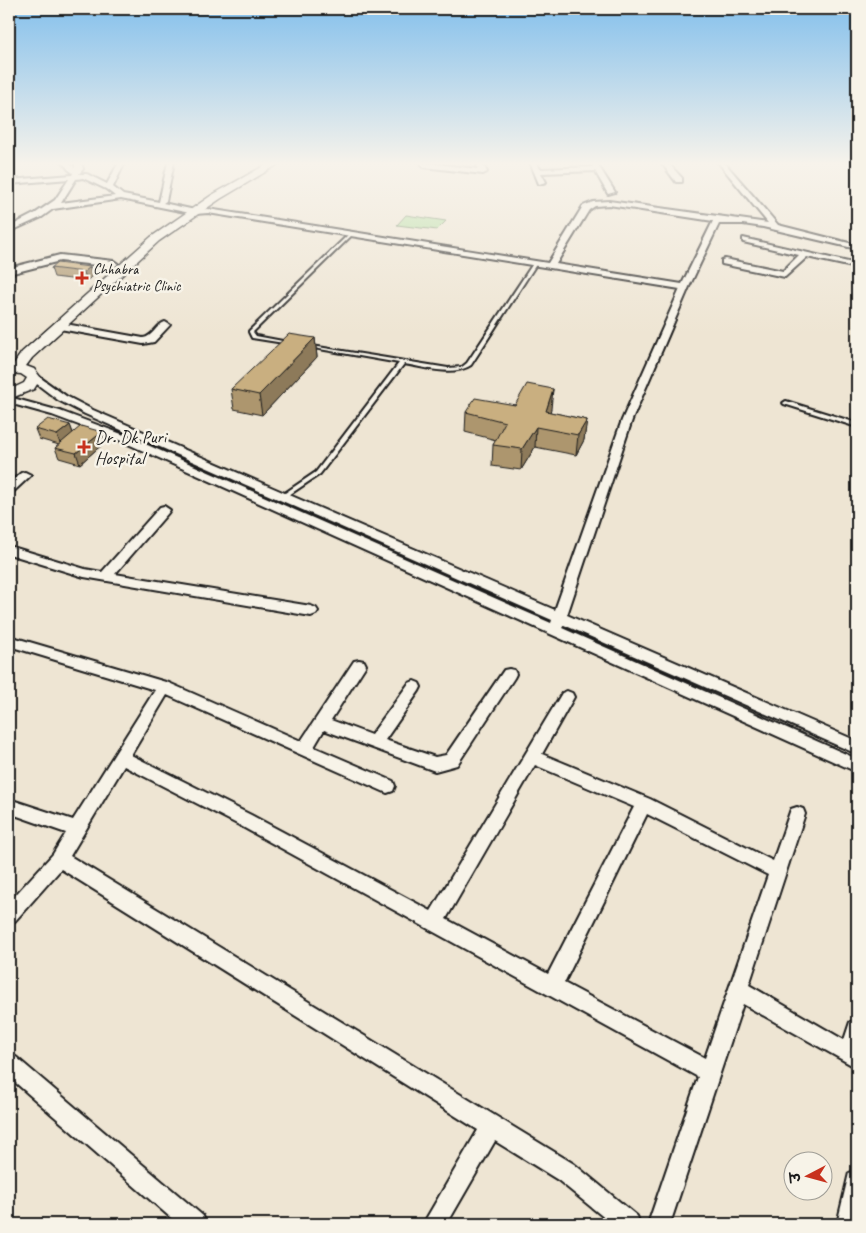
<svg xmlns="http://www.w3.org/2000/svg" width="866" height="1233" viewBox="0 0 866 1233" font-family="Caveat,'Playpen Sans Deva',sans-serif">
<rect width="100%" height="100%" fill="#eee5d3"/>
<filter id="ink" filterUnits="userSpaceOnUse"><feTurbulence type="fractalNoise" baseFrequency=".02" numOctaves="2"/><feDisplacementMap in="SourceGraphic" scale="10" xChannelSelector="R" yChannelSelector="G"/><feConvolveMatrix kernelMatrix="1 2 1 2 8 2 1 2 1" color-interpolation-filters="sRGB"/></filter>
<g filter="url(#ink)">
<polygon fill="#aedc9b" stroke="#657c5c" points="406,215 446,221 437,230 397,225"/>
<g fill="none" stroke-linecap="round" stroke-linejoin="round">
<g stroke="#1c1c1c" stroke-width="4">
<g id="service">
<polygon points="350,233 353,234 253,332 256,336 288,342 290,343 290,344 252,338 249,332 249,331"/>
<path d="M534,262L537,263L471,365C453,377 424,367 404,364L320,474L286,497H282L281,496L282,495L316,472L399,363L308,347H306V345L448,368L462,367L467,363Z"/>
<polygon points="786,401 857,423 857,427 784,404 783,403"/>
</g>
</g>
<g stroke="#1c1c1c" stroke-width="4">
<g id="minor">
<path d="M63,162H69L75,168V162H81L83,169L79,174H87L107,184L119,162H125L113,187L123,195L159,202L168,162H174L166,201L163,203L195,210L208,209L548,263L583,206L593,202L609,201L768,223L718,162H724L778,225L857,245V249L763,227L743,224H719L689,287L632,420L567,615L857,741V754L564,625L562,628L857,759V772L119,440L52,415L9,403V397L60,411L127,436L551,623L552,620L85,414L58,400L29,378L30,376H38L66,396L93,410L555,610L622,420L680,289L208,213L195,214L121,199L53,209L42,217L9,232V227L36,213L55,200L69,179L9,184V180L72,175L73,173L68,169ZM83,178L106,189L115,196L61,203L76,179ZM609,205L713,221L682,284L556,264L589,210L595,206Z"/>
<polygon points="420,162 478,169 476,162 482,162 487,172 483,174 424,167"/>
<polygon points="530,162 536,162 540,169 593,167 590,162 596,162 615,192 608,194 595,171 541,173 546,182 539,184"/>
<polygon points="661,162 667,162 682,178 682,182 676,182"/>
<polygon points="743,238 857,264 857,268 807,257 785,277 722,264 722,260 725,259 783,271 799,255 743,242"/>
<polygon points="60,255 114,261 118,264 114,267 60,261 9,274 9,268"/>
<path d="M165,322L170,325L154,342L143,344L60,329L55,326L60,323L143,338C153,337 156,325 165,322Z"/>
<polygon points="25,472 31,475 29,477 13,492 9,493 9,483 21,473"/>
<polygon points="164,506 170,510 168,513 115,574 311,606 316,608 318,611 316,614 311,616 84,577 9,554 9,546 85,569 102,572 160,507"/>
<path d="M9,636L169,683L301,741L354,661L359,660L364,661L366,665L331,720L371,735L409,683L414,681L419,683L421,687L419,691L385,740L435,757L446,755L504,670L509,669L514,670L516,674L514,678L457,765L435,771L324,730L314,747L393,781L395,786L393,791L387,793L167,695L131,755L251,815L431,911L562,693L567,691L572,693L574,697L542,754L650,799L773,861L791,809L797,807L803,809L805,814L749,985L844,1040L850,1022L857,1019V1068L743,1004L670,1224H648L698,1077L239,825L124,766L70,856L574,1164L637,1216L640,1224H612L558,1180L495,1141L447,1224H423L478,1130L61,869L15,921L9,923V902L53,854L66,833L9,813V799L73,820L155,690L9,646ZM535,765L634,807L548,974L446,919ZM647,814L768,875L705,1058L564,983Z"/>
<polygon points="9,1054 16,1057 203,1216 206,1224 178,1224 9,1077"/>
<polygon points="857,1170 857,1224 837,1224 849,1173"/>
</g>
</g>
<g stroke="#1c1c1c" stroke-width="3">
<polygon id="secondary" points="271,162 282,162 220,199 159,241 32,358 26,366 34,369 41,378 34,389 9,399 9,390 24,383 27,378 21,374 9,373 9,365 13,365 22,352 151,237 212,195"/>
</g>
<use href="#service" fill="#f7f3e8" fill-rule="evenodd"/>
<use href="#minor" fill="#f7f3e8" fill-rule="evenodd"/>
<use href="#secondary" fill="#f7f3e8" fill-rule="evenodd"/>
</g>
<g fill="#ad966e" stroke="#1c1c1c">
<polygon points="90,267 92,276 87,281 54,277 51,268"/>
<polygon points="315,338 317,357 262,415 234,409 231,389"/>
<polygon points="553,389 550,412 587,420 584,440 576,455 535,447 521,470 492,466 493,445 496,440 465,432 466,412 515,405"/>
<polygon points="70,425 73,433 102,432 105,442 80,464 59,458 55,448 59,445 39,439 35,429"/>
</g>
<g fill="#8d7a5a" stroke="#1c1c1c">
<polygon points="90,267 92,276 87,281 84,272"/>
<polygon points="315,338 317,357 262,415 259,395"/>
<polygon points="553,389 551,409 545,428 546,411"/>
<polygon points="587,420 584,440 576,455 578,435"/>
<polygon points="70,425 74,436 61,446 57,435"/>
<polygon points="536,427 535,447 521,470 522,449"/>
<polygon points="102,432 105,442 80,464 76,453"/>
</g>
<g fill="#c9af80" stroke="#1c1c1c">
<polygon points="57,263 90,267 84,272 51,268"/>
<polygon points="289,334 315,338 259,395 231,389"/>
<polygon points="527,384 553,389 546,411 587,420 578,435 536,427 522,449 493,445 505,422 466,412 475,398 515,405"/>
<polygon points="48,419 70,425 57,435 35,429"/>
<polygon points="81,426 102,432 76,453 55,448"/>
</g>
</g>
<linearGradient id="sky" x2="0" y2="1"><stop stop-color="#84c0ec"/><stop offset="0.49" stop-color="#f7f3eb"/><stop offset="1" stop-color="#f7f3eb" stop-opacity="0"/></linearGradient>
<rect width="866" height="334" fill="url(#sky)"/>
<g fill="#c8321e" stroke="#f7f3e8" stroke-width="2">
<path d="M79.5 270.5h5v5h5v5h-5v5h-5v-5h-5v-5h5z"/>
<path d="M81.5 439.5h5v5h5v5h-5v5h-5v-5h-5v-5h5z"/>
</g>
<g text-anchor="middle" stroke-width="5" stroke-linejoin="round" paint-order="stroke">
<g font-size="15" fill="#1c1c1c" stroke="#f7f3e8" text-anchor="start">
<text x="93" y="274">Chhabra<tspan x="93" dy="17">Psychiatric Clinic</tspan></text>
</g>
<g font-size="18" fill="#1c1c1c" stroke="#f7f3e8" text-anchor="start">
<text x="95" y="443">Dr. Dk Puri<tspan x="95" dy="21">Hospital</tspan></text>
</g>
</g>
<rect width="866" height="1233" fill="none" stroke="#f7f3e8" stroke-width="30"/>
<rect x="15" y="15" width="836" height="1203" fill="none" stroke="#1c1c1c" stroke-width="2" filter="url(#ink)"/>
<g transform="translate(808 1176) rotate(264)"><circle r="24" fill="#f7f3e8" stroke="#9f9d96"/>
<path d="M0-4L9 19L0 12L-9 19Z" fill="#c8321e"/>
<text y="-8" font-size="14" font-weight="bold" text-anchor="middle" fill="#1c1c1c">उ</text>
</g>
</svg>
